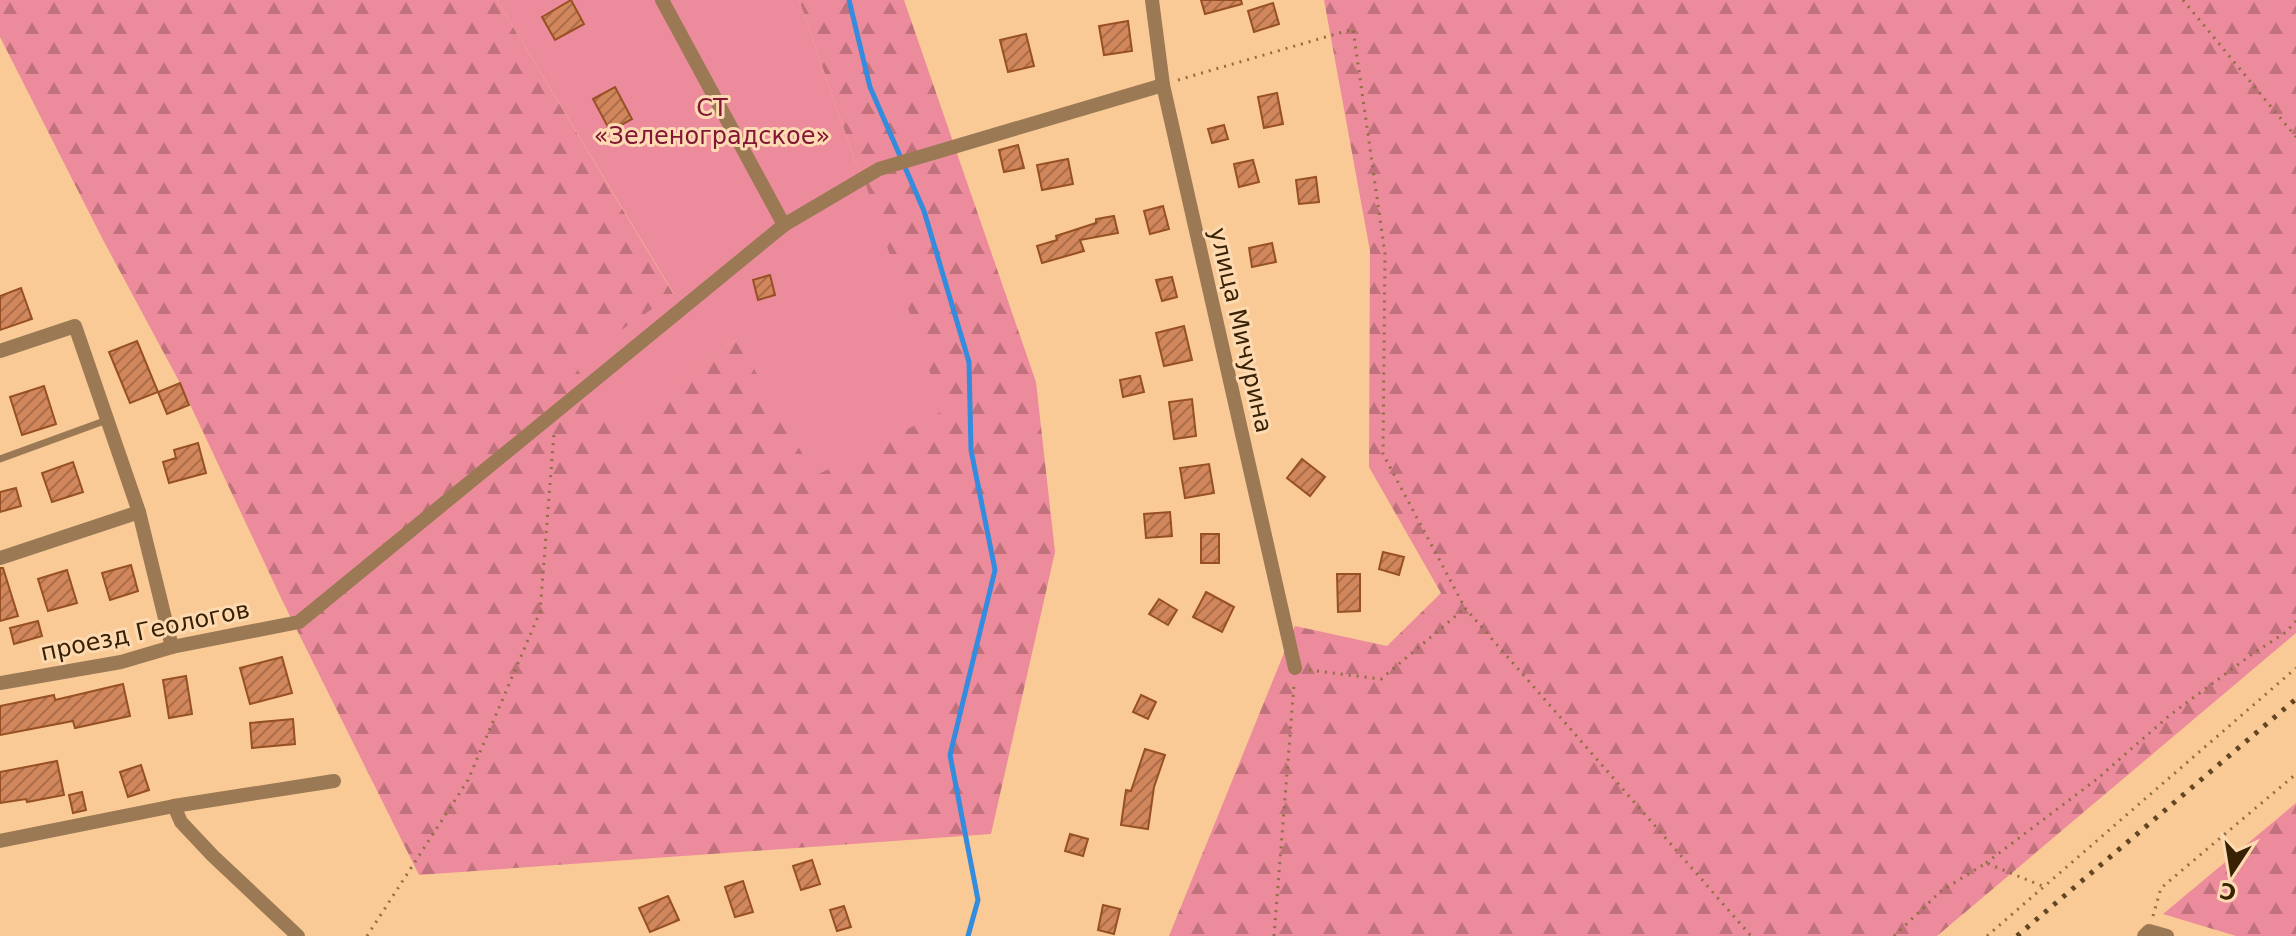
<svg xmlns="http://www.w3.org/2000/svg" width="2296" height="936" viewBox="0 0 2296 936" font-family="'DejaVu Sans',sans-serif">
<defs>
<pattern id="forest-firs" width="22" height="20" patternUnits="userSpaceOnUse" patternTransform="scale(2)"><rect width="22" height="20" fill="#ec8b9b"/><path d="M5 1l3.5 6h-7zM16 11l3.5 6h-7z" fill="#c0717c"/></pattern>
<pattern id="building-hatch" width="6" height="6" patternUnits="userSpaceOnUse" patternTransform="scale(2)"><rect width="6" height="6" fill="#d1865b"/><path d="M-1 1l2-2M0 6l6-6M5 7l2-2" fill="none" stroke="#ab6d49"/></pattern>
</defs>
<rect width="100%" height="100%" fill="#f9ca95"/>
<g fill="url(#forest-firs)">
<polygon points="0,0 497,0 674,295 574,363 618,427 737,339 866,185 855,161 799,0 904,0 1036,382 1055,552 991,834 419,875 281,598 180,383 102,238 0,37"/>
<polygon points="1324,0 2296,0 2296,633 1937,936 1169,936 1295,626 1387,646 1441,593 1369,467 1370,251"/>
<polygon points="2296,803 2296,936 2236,936 2163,914"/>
</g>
<polygon fill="#ec8b9b" points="497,0 799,0 855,161 866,185 943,411 815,476 737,339 618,428 573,363 674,294"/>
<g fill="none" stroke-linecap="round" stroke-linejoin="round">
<polyline stroke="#338cdd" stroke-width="5" points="849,0 870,87 924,211 969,362 971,450 995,570 950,755 978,900 968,936"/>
</g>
<g fill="url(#building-hatch)" stroke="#965024" stroke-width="2">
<polygon points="571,0 584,24 555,40 542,17"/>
<polygon points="1201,0 1241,0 1242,4 1205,14"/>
<polygon points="1273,3 1279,24 1254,32 1248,11"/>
<polygon points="1128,21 1132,51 1104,55 1099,26"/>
<polygon points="1026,34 1034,66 1008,72 1000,40"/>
<polygon points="615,87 632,119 610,131 593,99"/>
<polygon points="1277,93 1283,124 1264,128 1258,97"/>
<polygon points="1224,125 1228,139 1212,143 1208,129"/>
<polygon points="1018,145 1024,168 1004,172 999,150"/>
<polygon points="1068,159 1073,184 1042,190 1037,165"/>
<polygon points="1253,160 1259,182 1239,187 1234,164"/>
<polygon points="1316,177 1319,202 1299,204 1296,180"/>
<polygon points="1163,206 1169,229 1150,234 1144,211"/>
<polygon points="1114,216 1118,233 1080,240 1084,251 1042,263 1037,246 1057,240 1056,236 1096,223 1096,219"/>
<polygon points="1272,243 1276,262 1252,267 1249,248"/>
<polygon points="770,275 775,295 758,300 753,280"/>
<polygon points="1172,277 1177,297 1162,301 1156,280"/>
<polygon points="21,288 32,319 0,330 0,296"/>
<polygon points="1184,326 1192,360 1164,366 1156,333"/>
<polygon points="137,341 158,392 130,403 109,352"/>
<polygon points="1140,376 1144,392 1123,397 1120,380"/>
<polygon points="180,383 189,405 167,414 158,392"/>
<polygon points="44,386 56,424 22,435 10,397"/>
<polygon points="1192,399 1196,436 1174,439 1169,402"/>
<polygon points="198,443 206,473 169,483 163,462 176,458 174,450"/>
<polygon points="1302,459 1325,477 1310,496 1287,478"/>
<polygon points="73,462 83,492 52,502 42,473"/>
<polygon points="1209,464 1214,493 1185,498 1180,468"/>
<polygon points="16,488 21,506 0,512 0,492"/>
<polygon points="1170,512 1172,536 1146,538 1144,514"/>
<rect x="1201" y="534" width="18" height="29"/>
<polygon points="1383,552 1404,557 1399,575 1379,569"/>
<polygon points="131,565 138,591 110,600 102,573"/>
<polygon points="0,568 3,568 18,616 0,621"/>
<polygon points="67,570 77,603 48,611 38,579"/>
<polygon points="1337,574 1360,574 1360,611 1338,612"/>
<polygon points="1206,592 1234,607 1222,632 1193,617"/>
<polygon points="1159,599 1177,610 1168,625 1149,614"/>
<polygon points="38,621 42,636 14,644 10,628"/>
<polygon points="282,657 292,693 250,704 240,668"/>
<polygon points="186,676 192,714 169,718 163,680"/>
<polygon points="123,684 130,716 75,728 73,721 0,735 0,706 54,695 55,700"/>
<polygon points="1141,695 1156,702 1148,719 1133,712"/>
<polygon points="293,719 295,744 252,748 250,723"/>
<polygon points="1145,749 1165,755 1154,787 1148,829 1121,825 1126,790 1131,791"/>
<polygon points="57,761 64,795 27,802 26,799 0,803 0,772"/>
<polygon points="141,765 149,790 128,797 120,772"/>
<polygon points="82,792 86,810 73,813 69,795"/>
<polygon points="1070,834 1088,839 1083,856 1065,851"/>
<polygon points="812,860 820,884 801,890 793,866"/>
<polygon points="743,881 753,912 735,917 725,887"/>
<polygon points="668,896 679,920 650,932 639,908"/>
<polygon points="1103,905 1120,909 1114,934 1098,930"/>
<polygon points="844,906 851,927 837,931 830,910"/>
</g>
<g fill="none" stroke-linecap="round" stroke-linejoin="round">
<g stroke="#906e46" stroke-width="3" stroke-dasharray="2 6" stroke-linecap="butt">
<polyline points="2183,0 2296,137"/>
<polyline points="1178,80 1353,29 1385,254 1383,454 1465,608 1751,936"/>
<polyline points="1309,670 1381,679 1464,609"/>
<polyline points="1986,863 2097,779 2170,715 2251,655 2286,632 2296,621"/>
<polyline points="2153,916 2161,888 2296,774"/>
<polyline points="367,936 468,780 540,612 554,433"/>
<polyline points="1274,936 1294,685"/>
<polyline points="1894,936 1941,891 1986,863 2045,887"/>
<polyline points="1987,936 2296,668"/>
</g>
<polyline stroke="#9a7954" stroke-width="7" points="0,459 107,420"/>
<g stroke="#9a7954" stroke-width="14">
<polyline points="662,0 784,225"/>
<polyline points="1152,0 1163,85 1295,668"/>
<polyline points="0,351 75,326 139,512 172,647"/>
<polyline points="0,558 139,512"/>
<polyline points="0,683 121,662 172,647 299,622 784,225 879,169 1163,85"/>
<polyline points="174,806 181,822 213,856 298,936"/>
<polyline points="0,841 174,806 334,781"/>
<polyline points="2144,936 2149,931 2167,936"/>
</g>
<polyline stroke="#624623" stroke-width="5" stroke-dasharray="4 8" stroke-linecap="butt" points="2017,936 2296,699"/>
</g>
<g text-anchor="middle" stroke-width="6" stroke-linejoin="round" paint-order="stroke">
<g font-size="24" fill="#821636" stroke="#fedab2">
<text x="712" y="116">СТ<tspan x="712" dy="28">«Зеленоградское»</tspan></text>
</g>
<g font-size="24" fill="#392204" stroke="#fedab2">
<text transform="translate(1241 330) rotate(77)" y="8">улица Мичурина</text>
<text transform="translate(145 631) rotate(-12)" y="8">проезд Геологов</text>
</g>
</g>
<g transform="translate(2232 872) rotate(192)" stroke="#fedab2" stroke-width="6" paint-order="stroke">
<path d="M0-6L14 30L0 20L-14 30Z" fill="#392204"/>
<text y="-12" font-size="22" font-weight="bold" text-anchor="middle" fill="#392204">С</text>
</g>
</svg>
